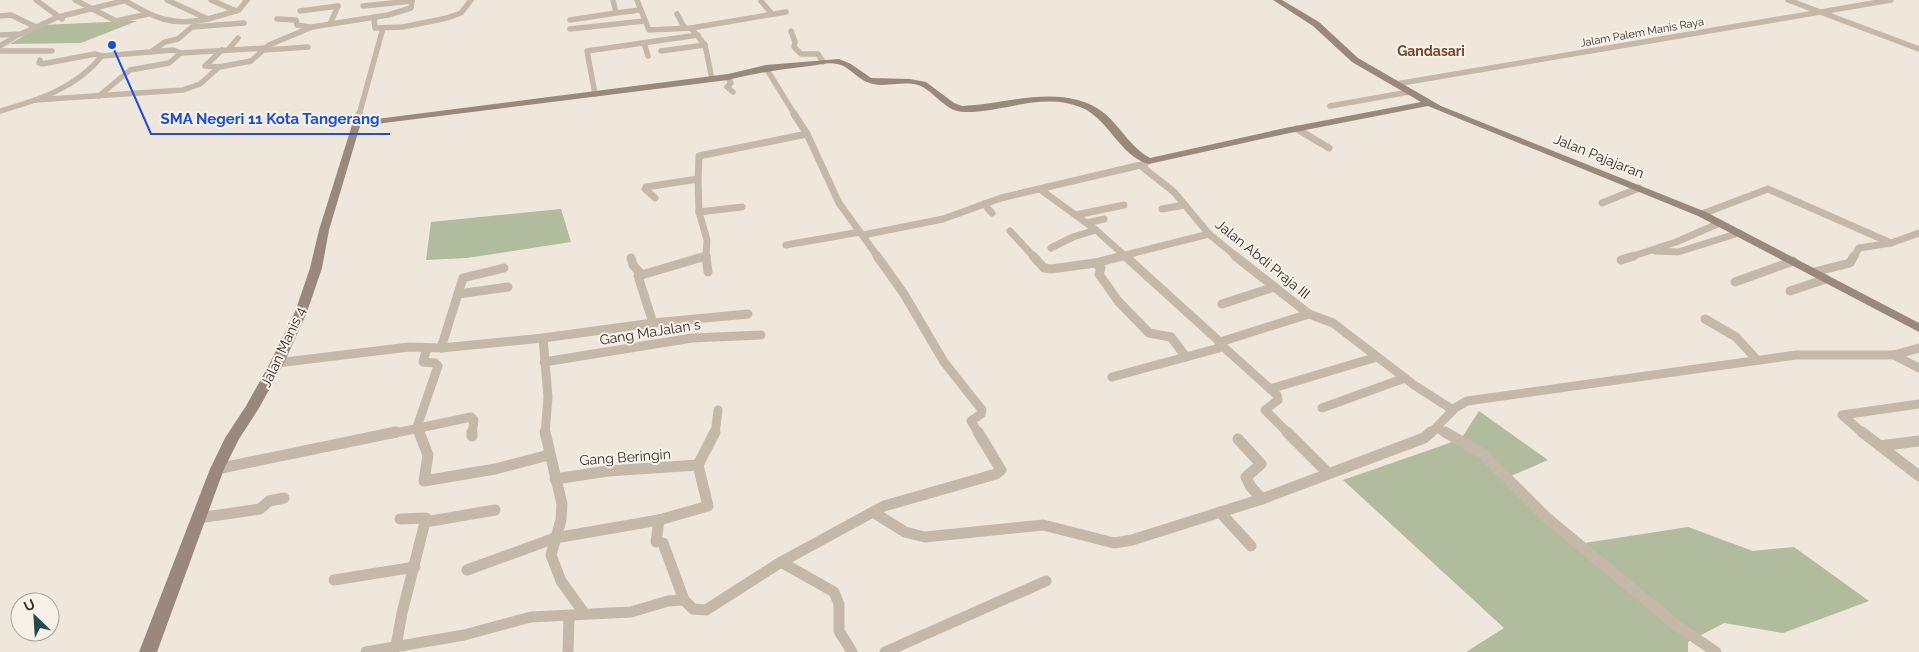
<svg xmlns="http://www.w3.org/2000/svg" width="1919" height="652" viewBox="0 0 1919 652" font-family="Raleway,sans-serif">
<rect width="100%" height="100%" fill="#efe7dc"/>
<g fill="#b0bc9d">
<polygon points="129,21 137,21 81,43 10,44 42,25"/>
<polygon points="561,209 571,242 467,258 426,260 431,222"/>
<polygon points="1479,411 1548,460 1511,476 1578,544 1688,527 1753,551 1794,547 1869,601 1783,633 1724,623 1688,642 1688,652 1466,652 1504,628 1343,480 1461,439"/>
</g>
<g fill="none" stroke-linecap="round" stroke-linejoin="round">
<g stroke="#c5b8a9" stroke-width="5.5">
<polyline points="36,0 62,19"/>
<polyline points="75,0 116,21 148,14"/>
<path d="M124,0C154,18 172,27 208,19L167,0"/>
<polyline points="211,0 236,11"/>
<polyline points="613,0 616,13 640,10"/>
<polyline points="637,0 649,30 691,28 705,45 712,79"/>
<polyline points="1788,0 1919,49"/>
<polyline points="761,1 772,14"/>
<polyline points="363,6 412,1"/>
<polyline points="300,11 338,6"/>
<polyline points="677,14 684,27"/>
<polyline points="0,16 11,15 36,27"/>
<polyline points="374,17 375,28 403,27 447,18 461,13 471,0"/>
<polyline points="208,19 239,10 247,0"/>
<polyline points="277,19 296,20 297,25 309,27"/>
<polyline points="570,20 616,13"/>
<polyline points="330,24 338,6"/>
<polyline points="691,28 786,12"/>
<polyline points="570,29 644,21"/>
<polyline points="791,31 795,42 794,47 801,54 818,54 823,62"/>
<polyline points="0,35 21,34 58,17 127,0"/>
<polyline points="644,43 648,56"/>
<polyline points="0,46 18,35"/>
<polyline points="222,50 205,66 219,67 251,61 269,45 312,27 388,15 411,8 412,0"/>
<polyline points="228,50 238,38"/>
<polyline points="264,50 308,47"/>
<polyline points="0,51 52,51"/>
<polyline points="661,51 705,45"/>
<polyline points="151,52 165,42 178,39 192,27 244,23"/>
<polyline points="181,53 265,48"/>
<polyline points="766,68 795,115"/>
<polyline points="728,77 731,83 727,87 733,92"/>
<polyline points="1396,84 1891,0"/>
<polyline points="595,94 587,51 698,35"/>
<polyline points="99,96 130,70 169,63 181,53 173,50 102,56"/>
<polyline points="35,100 183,90 200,84 219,67"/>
<polyline points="1330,106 1409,92"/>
<path d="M0,111C39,100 76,88 102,56L95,54L42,64L39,63L40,60"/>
<polyline points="359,115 383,28"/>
</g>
<g stroke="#c5b8a9" stroke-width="7">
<polyline points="794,114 807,134 839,203 878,257"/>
<polyline points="356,124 359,114"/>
<polyline points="1297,129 1329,148"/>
<polyline points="1141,166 1174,192 1209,234 1237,257"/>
<polyline points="698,179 699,212 707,240 706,257"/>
<polyline points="1041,190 1096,230 1126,257"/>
<polyline points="655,198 645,189 646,187 698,179 699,156 807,134"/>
<polyline points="1602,203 1639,188"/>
<polyline points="984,204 992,213"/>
<polyline points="1162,209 1185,205"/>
<polyline points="699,212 742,207"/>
<polyline points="1702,214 1768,189 1891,243 1919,233"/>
<polyline points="1076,215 1124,205"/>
<polyline points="1087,223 1104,219"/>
<polyline points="1010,231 1034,257"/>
<polyline points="863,235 943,219 1001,198 1145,164"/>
<polyline points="786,245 860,232"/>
<polyline points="1051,248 1073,237 1096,230"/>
<polyline points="1655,251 1678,252 1739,233"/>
<polyline points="1118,257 1209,234"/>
<polyline points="1630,257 1676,242 1720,223"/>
<polyline points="1854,257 1859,248 1891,243"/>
</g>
<g stroke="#c5b8a9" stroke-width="9">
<polyline points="877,256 904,294 944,362 982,410 981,414 971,421 979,434"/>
<polyline points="1033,256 1044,268 1051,269 1095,263 1123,256"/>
<polyline points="1125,256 1220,342"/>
<polyline points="1235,256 1309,314 1333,323 1414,385 1453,410"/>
<polyline points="706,257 708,272"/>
<polyline points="631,258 633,265 641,274"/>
<polyline points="1621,260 1634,256"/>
<polyline points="1095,263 1101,268 1099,274 1118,301 1149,333 1171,337 1186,357"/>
<polyline points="1814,272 1850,263 1854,256"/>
<polyline points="1735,282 1793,261"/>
<polyline points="1790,291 1826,279"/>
<polyline points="458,294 508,287"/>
<polyline points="1222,304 1274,287"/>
<polyline points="1705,319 1736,337 1757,360"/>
<polyline points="653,323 748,314"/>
<polyline points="543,338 548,397 545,434"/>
<polyline points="1219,343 1277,395 1278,400 1265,410 1289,434"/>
<polyline points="441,348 463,278 504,268"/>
<polyline points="1894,355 1919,368"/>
<polyline points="544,362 692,338 761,335"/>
<polyline points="277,363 409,347 441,348 543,338 653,323 638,276 706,256"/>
<polyline points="1112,377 1219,348 1220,342 1309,314"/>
<polyline points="1270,389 1377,357"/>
<polyline points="1322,408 1405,378"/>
<polyline points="1437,428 1447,434"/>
<polyline points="391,434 471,417 474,420 472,434"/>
<polyline points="420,434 417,427 438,366 435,363 423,362 427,348"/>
<polyline points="715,434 718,410"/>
<polyline points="1430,434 1455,408 1467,401 1796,355 1894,355 1919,348"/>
<polyline points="1864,434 1842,415 1919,404"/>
</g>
<g stroke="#c5b8a9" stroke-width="11">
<polyline points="419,432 428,455 424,481 495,469 549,455"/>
<polyline points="545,432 562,504 561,520 551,555 561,581 584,613"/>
<polyline points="1287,432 1328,473"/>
<polyline points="1445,432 1483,454 1546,517 1676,625 1716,652"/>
<polyline points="1862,432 1919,476"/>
<polyline points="472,436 472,432"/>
<polyline points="1238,439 1261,464 1246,477 1251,487 1262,499"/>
<polyline points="1880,446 1919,441"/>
<polyline points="217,469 396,432"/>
<polyline points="555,479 608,471 698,465"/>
<polyline points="873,512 884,506 996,474 1001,470 978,432"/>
<polyline points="1220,512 1251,546"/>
<polyline points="198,518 260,509 269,501 284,498"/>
<polyline points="425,522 495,510"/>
<polyline points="656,542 659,520"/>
<polyline points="663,543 684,600"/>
<polyline points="781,562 834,592 839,604 839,631 852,652"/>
<polyline points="467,570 555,538 659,520 708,506 698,465 715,432"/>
<polyline points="334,580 415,567"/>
<polyline points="396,646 402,613 426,518 400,519"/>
<polyline points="366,652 464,635 531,617 631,612 668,601 684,600 693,609 706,610 781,562 873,512 905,532 925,537 1043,525 1114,543 1132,540 1262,499 1424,438 1431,432"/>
<polyline points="568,652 569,616"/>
<polyline points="885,652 1046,581"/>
</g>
<path fill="#99887b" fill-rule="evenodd" d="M1273,0H1282L1319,22L1358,58L1441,106L1706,212L1919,323V332L1698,216L1428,106L1285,134L1149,164C1119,156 1109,118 1080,107C1042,92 1002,113 963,112C944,111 935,91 918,85C903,81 887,87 873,84C858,81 850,66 837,64C828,62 819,65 810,66C782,69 756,73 728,80L360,126L329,230L322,268L307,312L284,363L259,408L239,439L224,469L157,652H139L210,469L225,438L246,406L270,363L295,312L310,268L319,230L353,122L728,74L766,65L839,59L851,64L871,78L910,79L926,82L954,103L962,106C1008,104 1064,82 1104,113C1121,127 1130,147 1150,158L1285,128L1421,102L1352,62L1313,26Z"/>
</g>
<g text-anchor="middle" stroke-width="4" stroke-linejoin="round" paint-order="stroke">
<g font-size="11" fill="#342c28" stroke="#f7f1e8">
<text transform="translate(1642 32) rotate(-10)" y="4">Jalam Palem Manis Raya</text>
</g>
<g font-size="14" font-weight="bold" fill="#7a422a" stroke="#f7f1e8">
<text x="1431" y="56">Gandasari</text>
</g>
<g font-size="14" fill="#342c28" stroke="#f7f1e8">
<text transform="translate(1599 156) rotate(22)" y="5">Jalan Pajajaran</text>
<text transform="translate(1263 259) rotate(39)" y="5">Jalan Abdi Praja III</text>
<text transform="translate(650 332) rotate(-9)" y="5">Gang MaJalan s</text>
<text transform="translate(283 347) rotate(-65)" y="5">Jalan Manis 4</text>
<text transform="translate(625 457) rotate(-4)" y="5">Gang Beringin</text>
</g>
</g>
<path fill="none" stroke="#1d4ed8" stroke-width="2" d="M112 45L151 134H390"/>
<circle fill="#1d4ed8" stroke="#f7f1e8" stroke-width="2" cx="112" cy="45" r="5"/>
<g font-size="15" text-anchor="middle" font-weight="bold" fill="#1d4ed8" stroke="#f7f1e8" stroke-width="4" stroke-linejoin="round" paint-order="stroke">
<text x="270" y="124">SMA Negeri 11 Kota Tangerang</text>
</g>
<g transform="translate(35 617) rotate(335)"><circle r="24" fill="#f7f1e8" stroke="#a9a29b"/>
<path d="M0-4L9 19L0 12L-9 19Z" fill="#224a50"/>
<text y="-8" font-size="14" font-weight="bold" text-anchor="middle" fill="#342c28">U</text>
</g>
</svg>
